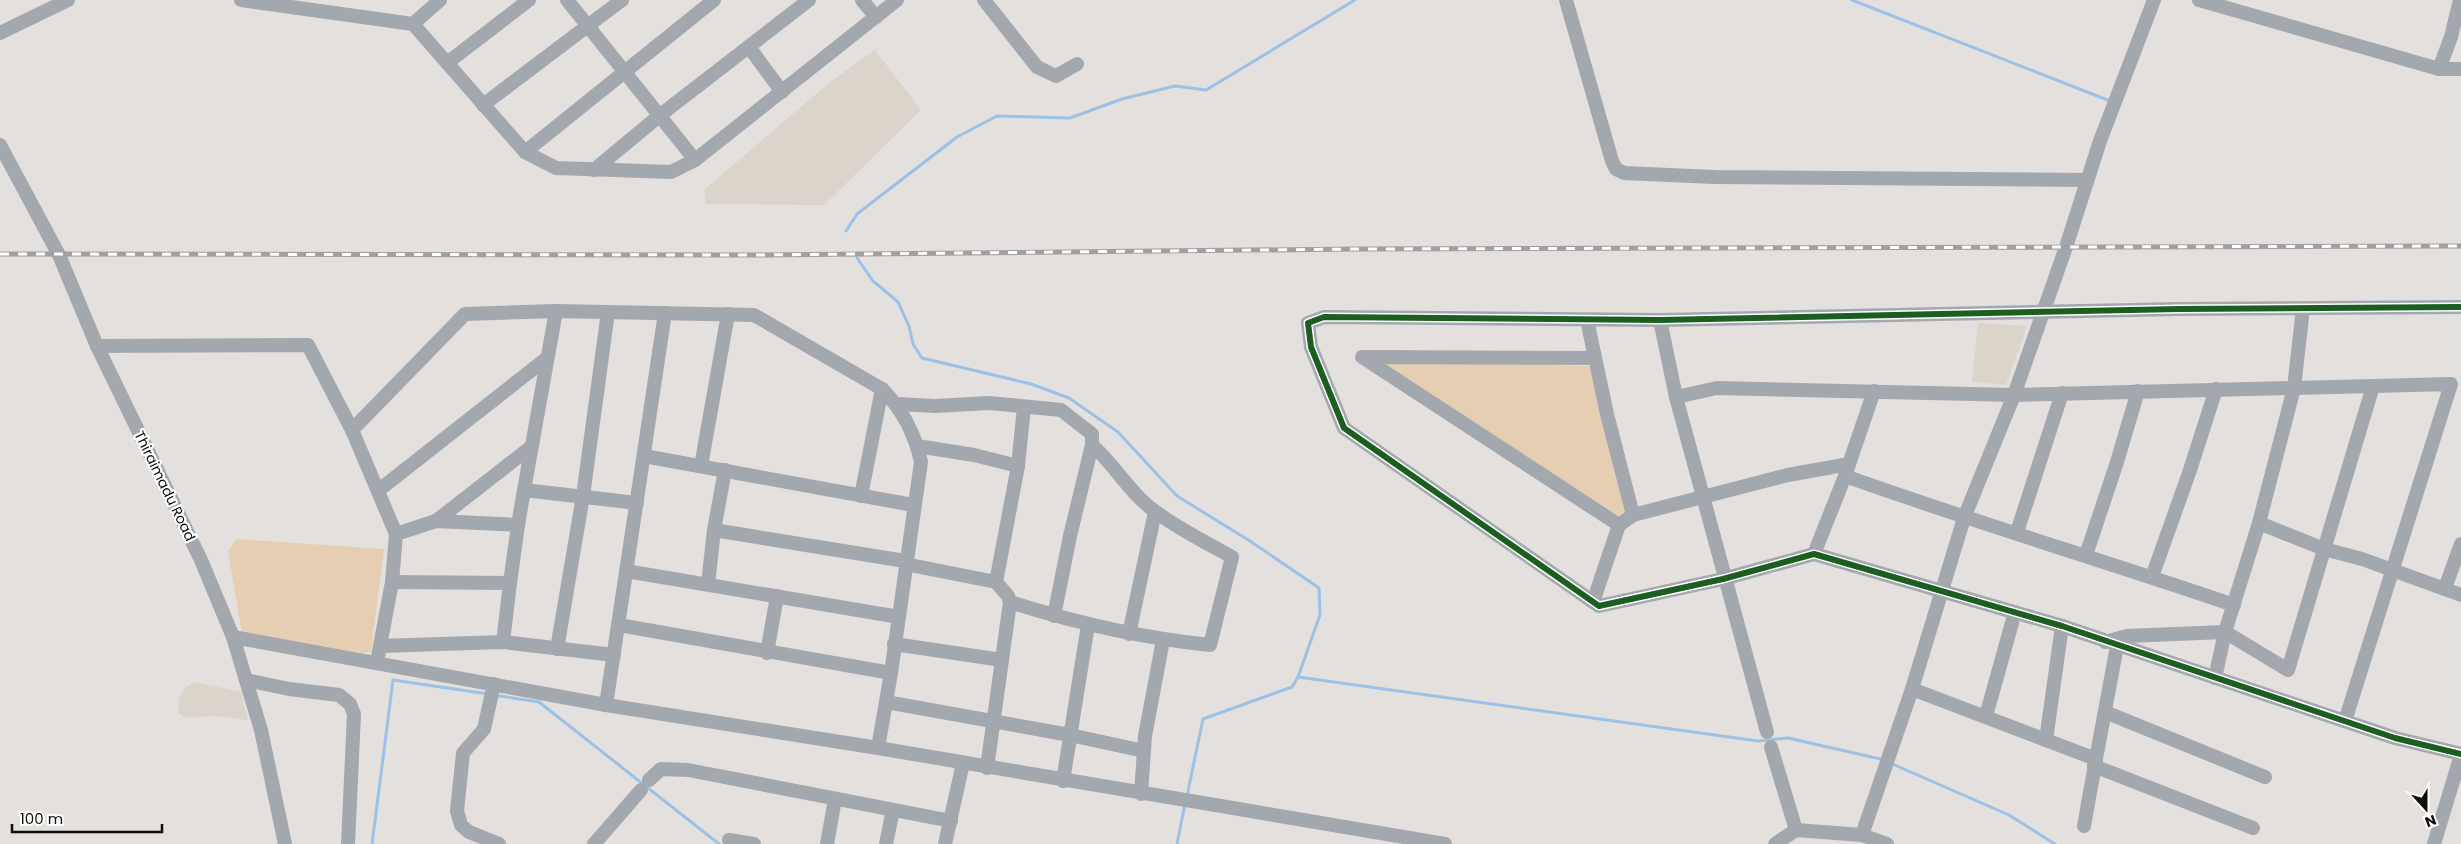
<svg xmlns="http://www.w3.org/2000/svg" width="2461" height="844" viewBox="0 0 2461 844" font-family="Poppins,sans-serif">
<rect width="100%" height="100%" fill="#e3e0dd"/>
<g fill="#dad4cb">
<polygon points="875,50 921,110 824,205 706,204 704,190 830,82"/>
<polygon points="1978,323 2027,326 2006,385 1972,382"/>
<polygon points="194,682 241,692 248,720 214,716 186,718 178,713 179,699 185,688"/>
</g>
<g fill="#e6ceb2">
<polygon points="1379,362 1593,366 1628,509 1619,516"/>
<polygon points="237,539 384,549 371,652 360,653 242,634 228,551"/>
</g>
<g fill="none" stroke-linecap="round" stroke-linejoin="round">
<g stroke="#9cc1e7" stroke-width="3">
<polyline points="1852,0 2110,101"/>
<polyline points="846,231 857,214 957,137 997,116 1070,118 1122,99 1175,86 1206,90 1355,0"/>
<polyline points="857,258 873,281 898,302 909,326 913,344 922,358 1031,384 1069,398 1118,432 1177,496 1250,541 1319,588 1320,615 1298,677 1758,741 1788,738 1885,760"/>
<polyline points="494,695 539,702 719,844"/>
<polyline points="1890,763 2009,815 2055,844"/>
<polyline points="1187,796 1203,719 1292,687 1298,677"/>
<polyline points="372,844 393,680 488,694"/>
<polyline points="1177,844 1185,804"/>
</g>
<g stroke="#a2a8ad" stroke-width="14">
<polyline points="241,0 413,24 525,152 556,168 671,172 695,160 897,0"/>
<polyline points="567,0 695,160"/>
<polyline points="862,0 876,17"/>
<polyline points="984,0 1037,67 1056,76 1077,64"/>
<polyline points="1566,0 1612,161 1616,169 1624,173 1714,177 2087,180"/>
<polyline points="2199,0 2439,69 2461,69"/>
<polyline points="413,24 440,0"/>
<polyline points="0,33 68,0"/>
<polyline points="749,47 782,92"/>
<polyline points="447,63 529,0"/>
<polyline points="2439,69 2451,37 2460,0"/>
<polyline points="483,105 622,0"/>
<polyline points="0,145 59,255 97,346 201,560 233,637 261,730 285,844"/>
<polyline points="525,152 714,0"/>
<polyline points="594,170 659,116 809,0"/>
<polyline points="2461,307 2179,309 1660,320 1324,317 1308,323 1311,347 1344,428 1599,606 1723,579 1814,554 2062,626 2395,738 2461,754"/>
<polyline points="556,311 524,490 637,503"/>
<polyline points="1587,320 1607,414 1633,515"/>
<polyline points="1660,320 1676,397 1767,732"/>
<polyline points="97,346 308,345 352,430 396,534 392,582 377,662"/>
<polyline points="1595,358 1362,357 1619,525 1633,515 1788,475 1849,464"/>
<polyline points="1676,397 1717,388 2014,395 2451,384 2345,721"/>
<polyline points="897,404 935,406 989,403 1061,410 1092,434 1092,445 1070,536 1054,616"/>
<path d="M352,430L465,314L556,311L754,315L882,389C902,409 915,434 921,462L891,673L878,748"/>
<polyline points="917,446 974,455 1018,466"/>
<polyline points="644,456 913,505"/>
<polyline points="701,466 728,314"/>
<path d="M1845,476C1974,522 2105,561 2234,605"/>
<polyline points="379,490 547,358"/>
<polyline points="861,496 882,389"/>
<polyline points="436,521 531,447"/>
<polyline points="2259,523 2324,549 2362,559 2461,595"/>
<polyline points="714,530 905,561"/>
<polyline points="2017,532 2062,393"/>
<polyline points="396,534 436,521 518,525 524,490"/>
<polyline points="1814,554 1845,476 1874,391"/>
<polyline points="2086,555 2117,462 2138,391"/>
<polyline points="905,564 996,582 1008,596 1010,602 987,768"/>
<polyline points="626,571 899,617"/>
<polyline points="2152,577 2190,470 2216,389"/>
<polyline points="392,582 510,583 518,525"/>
<polyline points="996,582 1018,466 1024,407"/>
<polyline points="708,584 714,530 725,470"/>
<polyline points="2445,588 2461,544"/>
<path d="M1010,602C1076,623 1141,638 1210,645L1232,557C1207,543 1179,529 1156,512C1130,494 1115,465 1092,445"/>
<polyline points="1593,602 1619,525"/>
<polyline points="619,625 891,673"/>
<polyline points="1129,634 1155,512"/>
<polyline points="233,637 606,705 878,748 1445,844"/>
<polyline points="503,642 510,583"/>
<polyline points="2105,642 2127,636 2225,632 2288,670 2373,386"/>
<polyline points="894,644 1002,660"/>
<polyline points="380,646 503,642 614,655"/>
<polyline points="557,649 583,496 608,312"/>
<polyline points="767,653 777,596"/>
<polyline points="2215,678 2225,632 2259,523 2294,388 2303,308"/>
<polyline points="246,680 289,689 339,695 350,704 354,714 348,844"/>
<polyline points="494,684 484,729 463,753 457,811 461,825 469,832 499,844"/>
<polyline points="1912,689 2096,759 2117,646"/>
<polyline points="886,702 1070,735 1144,751"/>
<polyline points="606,705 665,313"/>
<polyline points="2105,712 2265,777"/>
<polyline points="1986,716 2015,612"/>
<polyline points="2046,740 2062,626"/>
<polyline points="1771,747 1796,830"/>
<polyline points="2094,766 2253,828"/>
<polyline points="649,780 661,769 688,770 951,821"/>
<polyline points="1063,781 1088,625"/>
<polyline points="1141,794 1145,736 1163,640"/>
<polyline points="2084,826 2096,759"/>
<polyline points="1862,835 1912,689 1964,518 2014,395 2066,247 2100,141 2154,0"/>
<polyline points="729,840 754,844"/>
<polyline points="594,844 641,790"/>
<polyline points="827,844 835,799"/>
<polyline points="886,844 893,810"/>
<polyline points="945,844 963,763"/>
<polyline points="1775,844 1796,830 1862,835 1887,844"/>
<polyline points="2434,844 2461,755"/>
</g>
<g stroke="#a0a0a2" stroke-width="5">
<polyline id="rail" points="0,254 757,255 1359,249 2461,246"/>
</g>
<use href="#rail" stroke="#fff" stroke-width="3" stroke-dasharray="9" stroke-linecap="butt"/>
<g stroke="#fff" stroke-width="9">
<polyline id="cycleway" points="2461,307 2179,309 1660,320 1324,317 1308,323 1311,347 1344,428 1599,606 1723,579 1814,554 2062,626 2395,738 2461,754"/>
</g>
<use href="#cycleway" stroke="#1b5e20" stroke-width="6"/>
</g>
<g text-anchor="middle" stroke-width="4.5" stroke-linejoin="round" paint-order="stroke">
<g font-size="14" fill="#0e0d0b" stroke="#fff">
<text transform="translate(165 486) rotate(64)" y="5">Thiraimadu Road</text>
</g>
</g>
<g transform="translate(2426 809) rotate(159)" stroke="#ffffff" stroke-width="4" paint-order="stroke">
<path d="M0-4L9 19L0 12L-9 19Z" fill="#0e0d0b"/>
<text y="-8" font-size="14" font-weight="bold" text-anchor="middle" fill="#0e0d0b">N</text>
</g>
<path d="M12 824v8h150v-8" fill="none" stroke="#0e0d0b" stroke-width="2.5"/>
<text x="20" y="824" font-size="15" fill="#0e0d0b" stroke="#ffffff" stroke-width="4" paint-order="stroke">100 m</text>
</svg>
